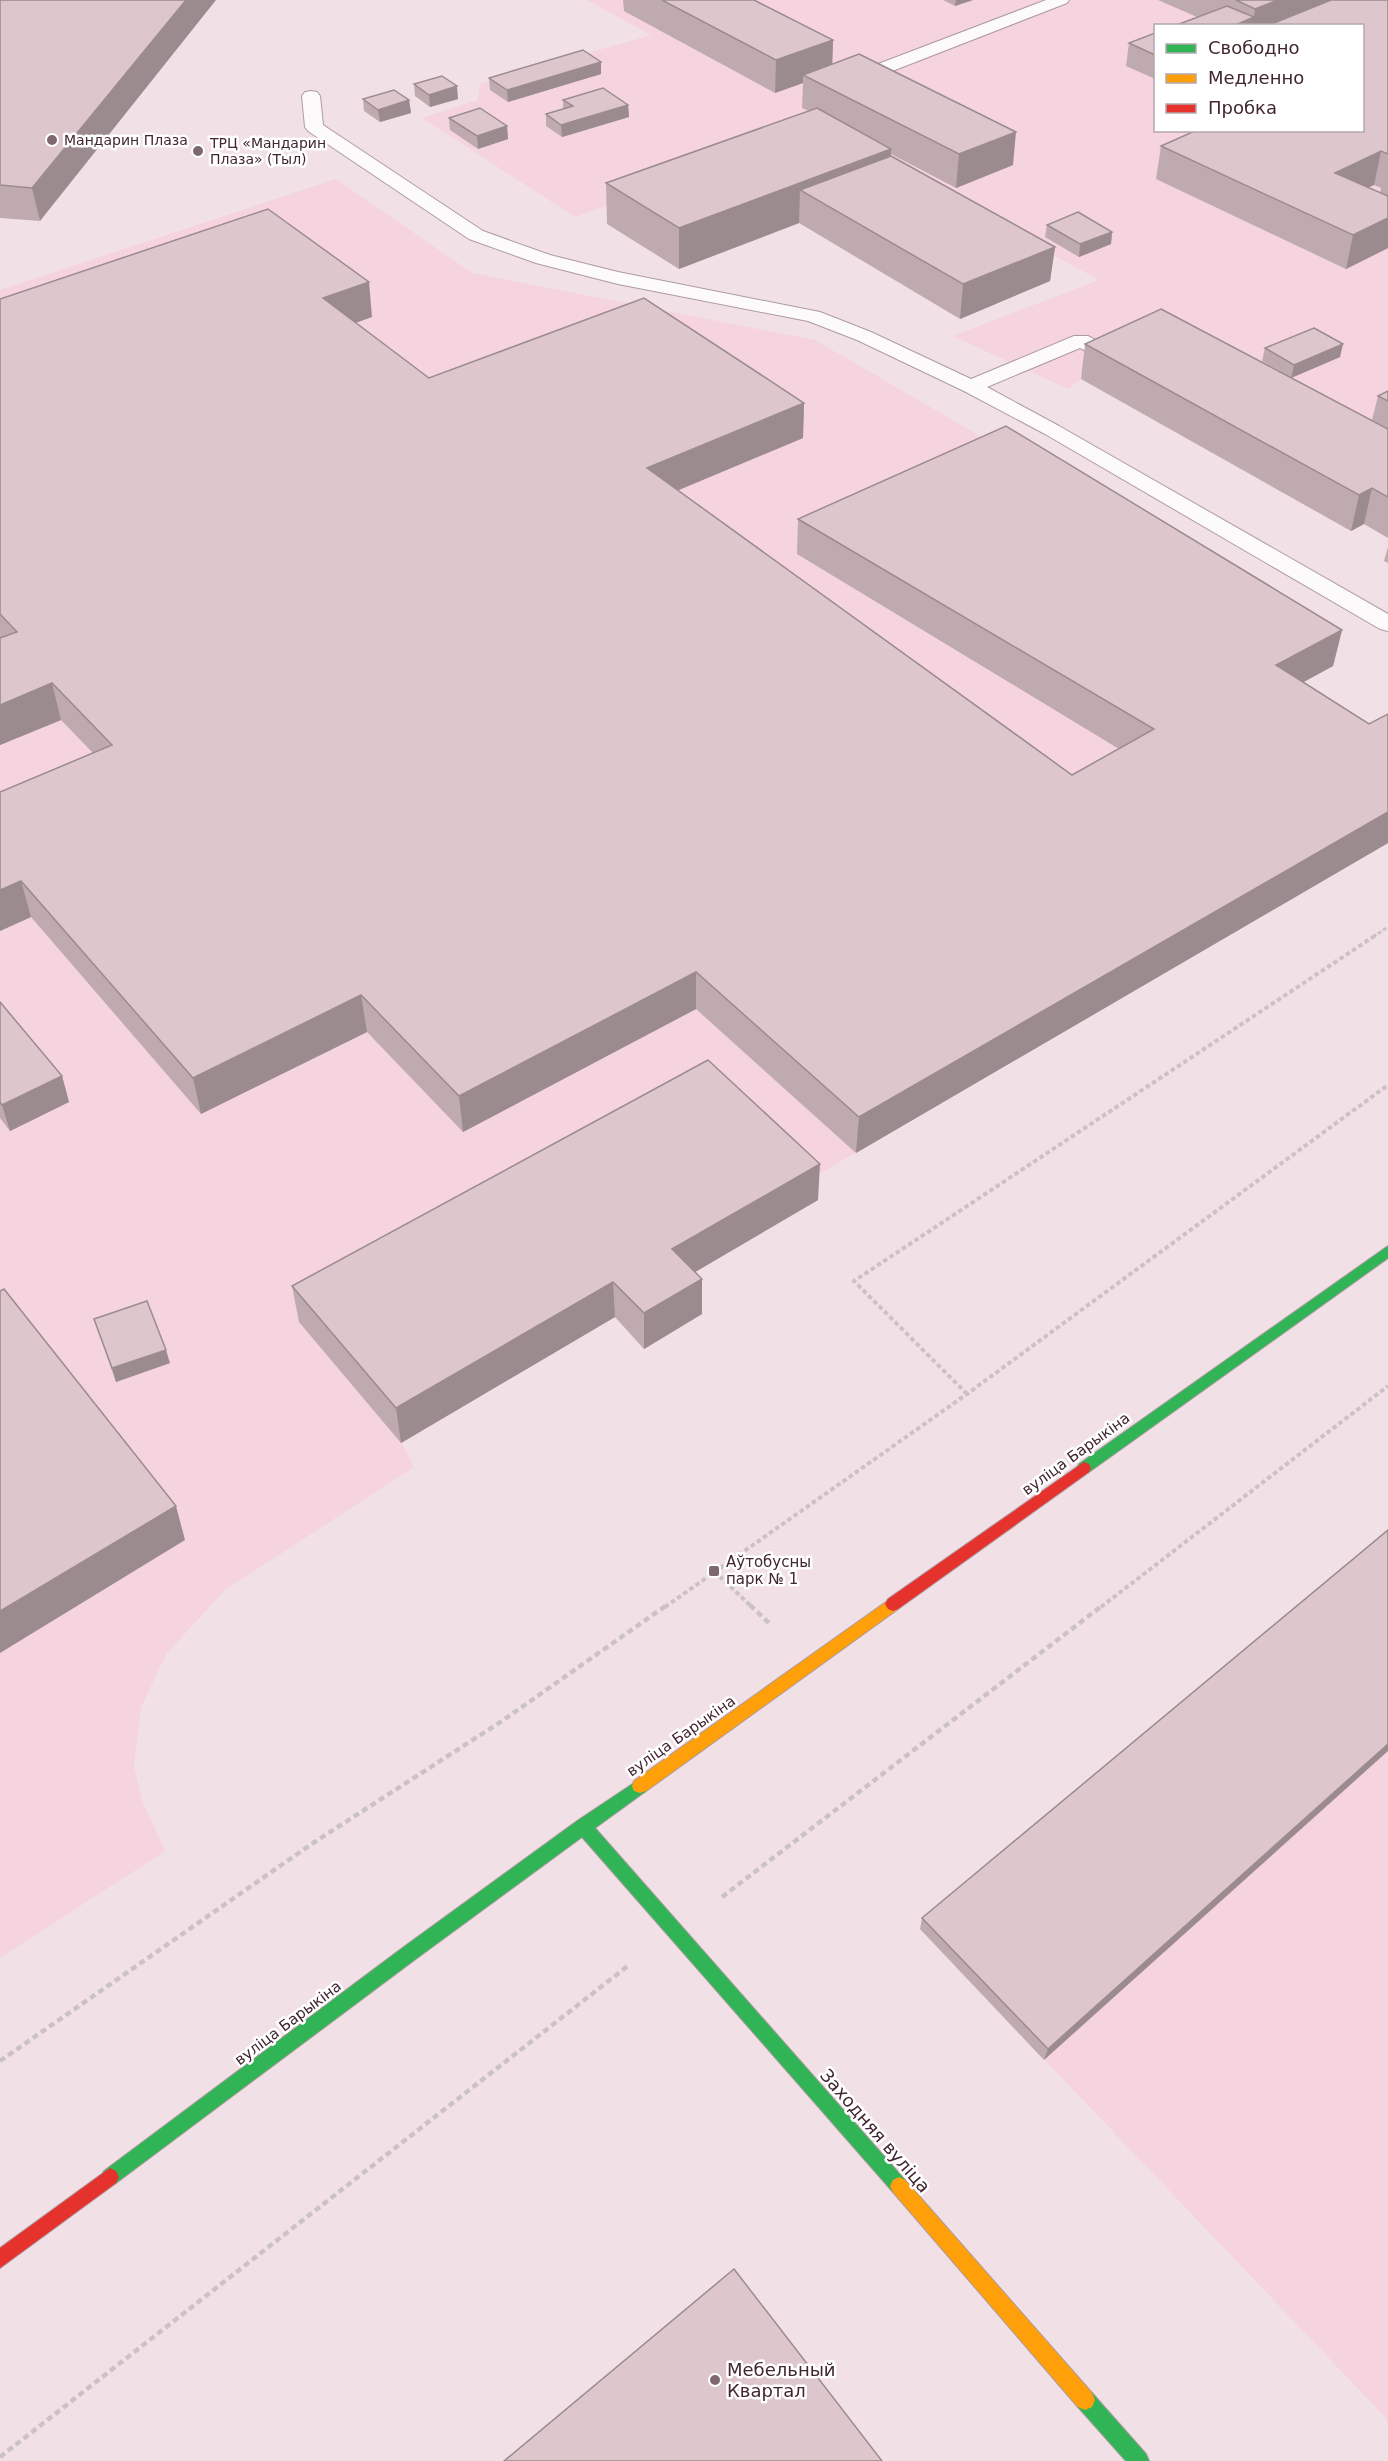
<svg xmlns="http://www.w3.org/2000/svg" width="1388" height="2461" viewBox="0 0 1388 2461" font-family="'DejaVu Sans',sans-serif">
<rect width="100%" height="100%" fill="#f1e1e6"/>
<g fill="#f5d3df" fill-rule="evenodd">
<path d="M587,0H1388V538L1364,524L1351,531L1081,379L1068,389L953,336L1099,280L821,128L575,217L422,118L478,100L480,84L651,35ZM1156,26H1362V130H1156Z"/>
<polygon points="336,179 472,273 815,340 1009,453 1333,666 1269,701 1388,745 1388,843 802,1184 818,1200 673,1285 702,1314 644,1349 614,1317 402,1443 414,1467 225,1590 167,1653 141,1707 134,1766 142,1800 165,1851 0,1958 0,290"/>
<polygon points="1388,1539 1388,2420 920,1929"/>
</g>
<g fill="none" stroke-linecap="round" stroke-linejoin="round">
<g stroke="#ae9ba2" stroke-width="2">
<g id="lane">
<polygon points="1046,0 1069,0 1067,3 877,77 865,77 862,73 865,69"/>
<polygon points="311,91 317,92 320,96 323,125 483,231 550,255 618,272 820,312 871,332 971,379 1074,336 1088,336 1116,351 1119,355 1116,359 1102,359 1080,348 987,387 1059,426 1388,614 1388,631 1380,629 1045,434 964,391 857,340 808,321 618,284 536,263 469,239 308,131 305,127 302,96 305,92"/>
</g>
</g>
<g stroke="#ae9ba2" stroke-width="2">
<g id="fast">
<polygon points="1388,1246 1388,1258 1089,1472 1084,1474 1079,1472 1077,1468 1079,1464"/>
<polygon points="640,1779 646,1781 648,1786 646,1791 595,1828 905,2180 908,2186 905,2192 899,2195 893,2192 582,1837 413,1961 116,2183 110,2186 104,2183 101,2177 104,2171 401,1949 577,1821"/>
<polygon points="1085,2390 1092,2393 1146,2454 1149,2461 1126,2461 1078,2407 1075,2400 1078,2393"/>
</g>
</g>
<g stroke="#ae9ba2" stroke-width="2">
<g id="slow">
<polygon points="893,1597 898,1599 901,1604 898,1609 646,1791 640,1793 634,1791 632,1786 634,1781"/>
<polygon points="899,2177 905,2180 1092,2393 1095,2400 1092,2407 1085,2410 1078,2407 893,2192 890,2186 893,2180"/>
</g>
</g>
<g stroke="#ae9ba2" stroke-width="2">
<g id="jam">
<polygon points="1084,1462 1089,1464 1091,1468 1089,1472 898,1609 893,1611 888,1609 885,1604 888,1599"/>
<polygon points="110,2168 116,2171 119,2177 116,2183 0,2268 0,2248"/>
</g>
</g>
<polyline stroke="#cbc2c5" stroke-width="3" stroke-dasharray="4 2" stroke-linecap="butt" points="1373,937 1388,927"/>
<g stroke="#cbc2c5" stroke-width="4" stroke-dasharray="4.5 3" stroke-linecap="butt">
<polyline points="967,1394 854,1281 1376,935"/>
<polyline points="714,1571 752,1607"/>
<polyline points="665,1607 967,1394 1388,1085"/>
<polyline points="1101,1607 1388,1386"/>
</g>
<g stroke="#cbc2c5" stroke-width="4.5" stroke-dasharray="6 4" stroke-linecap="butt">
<polyline points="750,1605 770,1624"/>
<polyline points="722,1897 1103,1605"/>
<polyline points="0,2061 313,1843 502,1721 667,1605"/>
<polyline points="0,2457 629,1965"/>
</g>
<use href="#lane" fill="#fdfafb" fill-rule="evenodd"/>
<use href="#fast" fill="#30b455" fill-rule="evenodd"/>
<use href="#slow" fill="#ff9f0a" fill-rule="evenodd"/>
<use href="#jam" fill="#e5322d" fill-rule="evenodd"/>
</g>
<g fill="#bfabaf" fill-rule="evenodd">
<polygon points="0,0 40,221 0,218"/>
<polygon points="623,0 754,0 833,40 832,64 1013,165 956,188 891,154 891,156 1055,247 1050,281 960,319 799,223 679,269 607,224 606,183 809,111 802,108 803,83 775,93 624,11"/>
<polygon points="943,0 973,0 955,6"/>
<path d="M1158,0H1388V248L1346,269L1156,179L1161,146L1268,131L1362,130L1197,17ZM1374,185L1381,188L1380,193L1368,187Z"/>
<polygon points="1155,33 1155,77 1153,78 1126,66 1129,43"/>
<polygon points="601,62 601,74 508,102 490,90 489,78"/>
<polygon points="414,84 458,99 430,107 415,96"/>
<polygon points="363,99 409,100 411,113 380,122 364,111"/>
<polygon points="563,100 628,105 629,117 562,137 546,126 546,114 563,109"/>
<polygon points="449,118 507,126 508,139 478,149 450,130"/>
<polygon points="1047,225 1112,232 1111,244 1079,257 1045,237"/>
<polygon points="0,299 372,317 355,323 429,378 804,403 803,438 678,490 1072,775 1119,749 797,554 798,519 1342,630 1333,666 1304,682 1369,724 1388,714 1388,843 856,1153 696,1009 463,1132 367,1032 201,1114 31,917 0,931 0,792 93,753 61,720 0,745"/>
<polygon points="1085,344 1285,374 1262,361 1265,348 1340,357 1291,378 1372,420 1378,396 1388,391 1388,538 1364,524 1351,531 1081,379"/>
<polygon points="1388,547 1388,563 1384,561"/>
<polygon points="0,1002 62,1076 69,1102 10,1131 0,1118"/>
<polygon points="818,1200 695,1272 702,1314 644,1349 615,1317 401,1443 299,1322 292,1286"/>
<polygon points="94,1319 170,1363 116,1382"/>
<polygon points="1388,1530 1044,2060 920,1929 922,1918"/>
</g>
<g fill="#9b8b8f">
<polygon points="186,0 216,0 40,221 32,188"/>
<polygon points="956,0 973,0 955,6"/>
<polygon points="1278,0 1339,0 1288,26 1233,26 1254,17 1255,9"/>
<polygon points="833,40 832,73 803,75 803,83 775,93 776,60"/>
<polygon points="1155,58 1155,77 1153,78"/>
<polygon points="601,62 601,74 508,102 507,90"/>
<polygon points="457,86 458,99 430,107 429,95"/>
<polygon points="409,100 411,113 380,122 378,110"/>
<polygon points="628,105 629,117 562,137 561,125"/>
<polygon points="507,126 508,139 478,149 477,136"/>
<polygon points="1016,132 1013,165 956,188 959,154"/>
<polygon points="891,149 889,189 800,190 799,223 679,269 679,228"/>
<polygon points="1381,151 1374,185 1328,206 1335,173"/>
<polygon points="1388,218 1388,248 1346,269 1353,235"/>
<polygon points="1112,232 1111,244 1079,257 1080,244"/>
<polygon points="1055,247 1050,281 960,319 963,284"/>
<polygon points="369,282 372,317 327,333 323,298"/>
<polygon points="1343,344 1340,357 1291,378 1294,365"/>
<polygon points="804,403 803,438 648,503 647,468"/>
<polygon points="1372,488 1364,524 1351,531 1359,495"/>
<polygon points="1342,630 1333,666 1268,701 1276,665"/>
<polygon points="52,683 61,720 0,745 0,705"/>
<polygon points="1388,812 1388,843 856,1153 859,1117"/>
<polygon points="21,881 31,917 0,931 0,890"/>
<polygon points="696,972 696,1009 463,1132 459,1096"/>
<polygon points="361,995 367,1032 201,1114 193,1078"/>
<polygon points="62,1076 69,1102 10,1131 2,1105"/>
<polygon points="820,1164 818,1200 673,1285 672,1249"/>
<polygon points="702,1279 702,1314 644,1349 644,1313"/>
<polygon points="613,1282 615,1317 401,1443 396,1408"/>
<polygon points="166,1350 170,1363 116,1382 112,1368"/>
<polygon points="176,1506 185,1540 0,1653 0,1611"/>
<polygon points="1388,1744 1388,1751 1044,2060 1048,2049"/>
</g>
<g fill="#dec7cc" stroke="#9b8b8f" stroke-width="1.5">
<polygon points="0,0 186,0 32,188 0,185"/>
<polygon points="662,0 754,0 833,40 776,60"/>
<polygon points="1236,0 1278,0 1255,9"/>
<polygon points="1331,0 1388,0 1388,154 1381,151 1335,173 1388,196 1388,218 1353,235 1161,146 1197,130 1266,130 1268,131 1271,130 1362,130 1362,26 1267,26"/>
<polygon points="1227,6 1254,17 1233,26 1174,26"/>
<polygon points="1155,33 1155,55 1129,43"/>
<polygon points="583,50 601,62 507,90 489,78"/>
<polygon points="859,54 1016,132 959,154 803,75"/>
<polygon points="442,76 457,86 429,95 414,84"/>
<polygon points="603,88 628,105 561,125 546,114 573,106 563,100"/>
<polygon points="394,90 409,100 378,110 363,99"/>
<polygon points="480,108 507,126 477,136 449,118"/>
<polygon points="817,108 891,149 679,228 606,183"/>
<polygon points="891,156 1055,247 963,284 800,190"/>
<polygon points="268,209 369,282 323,298 429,378 644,298 804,403 647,468 1072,775 1154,729 798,519 1006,426 1342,630 1276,665 1369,724 1388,714 1388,812 859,1117 696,972 459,1096 361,995 193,1078 21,881 0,890 0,792 112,745 52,683 0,705 0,638 17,632 0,614 0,299"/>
<polygon points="1078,212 1112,232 1080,244 1047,225"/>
<polygon points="1161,309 1388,429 1388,497 1372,488 1359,495 1085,344"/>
<polygon points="1314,328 1343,344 1294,365 1265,348"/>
<polygon points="1388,391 1388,401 1378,396"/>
<polygon points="0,1002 62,1076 2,1105 0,1102"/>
<polygon points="708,1060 820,1164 672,1249 702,1279 644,1313 613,1282 396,1408 292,1286"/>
<polygon points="4,1289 176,1506 0,1611 0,1291"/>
<polygon points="147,1301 166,1350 112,1368 94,1319"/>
<polygon points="1388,1530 1388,1744 1048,2049 922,1918"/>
<polygon points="734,2269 882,2461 504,2461"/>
</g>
<g fill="#7f6770" stroke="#fff" stroke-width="2">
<circle cx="52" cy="140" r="6"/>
<circle cx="198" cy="151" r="6"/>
<rect x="708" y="1565" width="12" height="12" rx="3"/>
<circle cx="715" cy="2380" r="6"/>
</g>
<g text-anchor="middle" stroke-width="5" stroke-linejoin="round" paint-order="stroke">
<g font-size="14" fill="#422631" stroke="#fff" text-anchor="start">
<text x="64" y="145">Мандарин Плаза</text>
<text x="210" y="148">ТРЦ «Мандарин<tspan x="210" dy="16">Плаза» (Тыл)</tspan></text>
</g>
<g font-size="15" fill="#422631" stroke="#fff">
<text transform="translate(1076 1454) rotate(-36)" y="5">вуліца Барыкіна</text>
<text transform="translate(681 1736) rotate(-35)" y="5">вуліца Барыкіна</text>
<text transform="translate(288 2023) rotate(-37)" y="5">вуліца Барыкіна</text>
</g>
<g font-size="15" fill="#422631" stroke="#fff" text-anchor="start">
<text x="726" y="1567">Аўтобусны<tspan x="726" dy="17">парк № 1</tspan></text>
</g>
<g font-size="18" fill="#422631" stroke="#fff">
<text transform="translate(875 2131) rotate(49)" y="6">Заходняя вуліца</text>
</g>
<g font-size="18" fill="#422631" stroke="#fff" text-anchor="start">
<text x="727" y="2376">Мебельный<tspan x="727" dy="21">Квартал</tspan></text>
</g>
</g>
<rect x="1154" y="24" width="210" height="108" fill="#ffffff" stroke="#b3a8ad" stroke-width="1.5"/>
<rect x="1166" y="44" width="30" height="9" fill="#30b455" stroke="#b3a8ad" stroke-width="1.5"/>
<text x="1208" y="54" font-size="18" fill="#422631">Свободно</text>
<rect x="1166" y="74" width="30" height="9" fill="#ff9f0a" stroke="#b3a8ad" stroke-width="1.5"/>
<text x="1208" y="84" font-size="18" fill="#422631">Медленно</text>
<rect x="1166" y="104" width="30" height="9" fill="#e5322d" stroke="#b3a8ad" stroke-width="1.5"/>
<text x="1208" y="114" font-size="18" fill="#422631">Пробка</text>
</svg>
